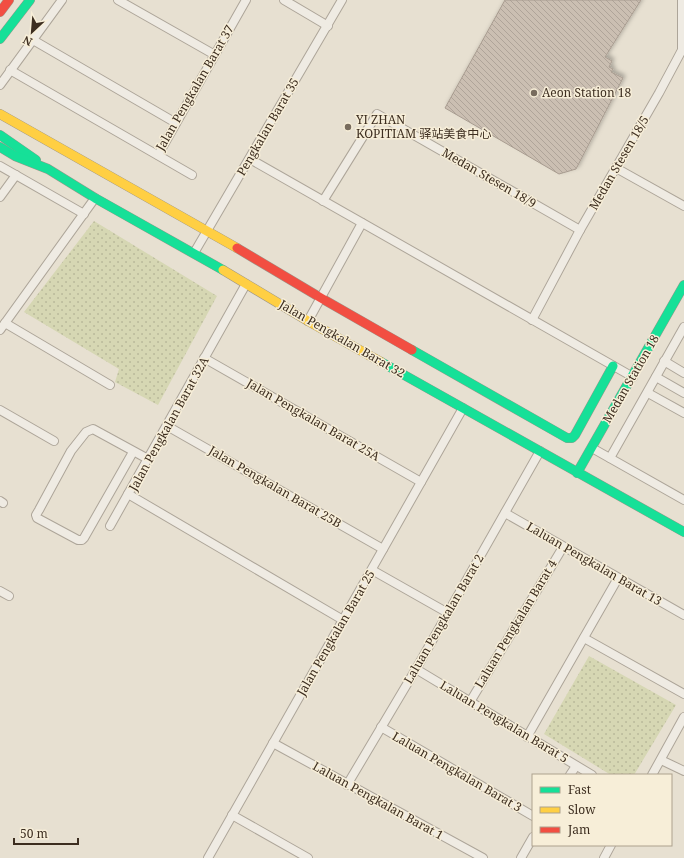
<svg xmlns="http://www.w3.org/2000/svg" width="684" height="858" viewBox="0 0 684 858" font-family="'Noto Serif','Noto Sans SC',serif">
<defs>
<pattern id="grass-dots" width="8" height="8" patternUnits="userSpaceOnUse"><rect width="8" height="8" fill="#d6d7b3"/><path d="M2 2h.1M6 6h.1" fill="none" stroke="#b9b99a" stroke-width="1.8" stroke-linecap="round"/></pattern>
<pattern id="building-back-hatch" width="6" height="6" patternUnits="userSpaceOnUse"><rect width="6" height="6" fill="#cbbfb2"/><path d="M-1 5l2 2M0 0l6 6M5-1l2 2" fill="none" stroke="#afa499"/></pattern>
<filter id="shadow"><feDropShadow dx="2.5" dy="-2.5" stdDeviation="2" flood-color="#0004"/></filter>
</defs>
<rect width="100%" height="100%" fill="#e7e0d1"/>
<g fill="url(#grass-dots)">
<polygon points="94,221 217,296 158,405 115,382 119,369 24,312"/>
<polygon points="589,656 676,705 634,775 611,775 544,734"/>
</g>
<polygon fill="url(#building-back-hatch)" stroke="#a89c90" filter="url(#shadow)" points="505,0 641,0 605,57 612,61 609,67 613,69 611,72 623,78 576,169 559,174 445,108"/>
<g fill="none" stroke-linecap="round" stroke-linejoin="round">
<g stroke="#ada599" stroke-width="10">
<g id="street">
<polyline points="118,0 215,55"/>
<polyline points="284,0 328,26"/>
<polyline points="33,40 176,123"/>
<polyline points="10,70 192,175"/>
<polyline points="0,85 62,0"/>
<polyline points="158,155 246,0"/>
<polyline points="250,159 633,377"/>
<polyline points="0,166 84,214"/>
<polyline points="616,168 684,206"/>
<polyline points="0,197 16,175"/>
<polyline points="323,201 377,114 580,230"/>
<polyline points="194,253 342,0"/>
<polyline points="532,320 580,230 659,93 682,50 682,0"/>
<polyline points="308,321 362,223"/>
<polyline points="5,323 110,385"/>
<polyline points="0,330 95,198"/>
<polyline points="204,358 421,482"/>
<polyline points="664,361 684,373"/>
<polyline points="656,377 684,393"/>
<polyline points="648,393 684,413"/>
<polyline points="0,410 54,441"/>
<polyline points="167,426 383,549"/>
<polyline points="592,448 684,500"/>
<polyline points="133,452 84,538 82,540 78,540 37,518 36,515 39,510 71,451 86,432 93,429 148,459"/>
<polyline points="610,458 684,327"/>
<polyline points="128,494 343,620"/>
<polyline points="0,501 3,503"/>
<polyline points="505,513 684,615"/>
<polyline points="110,526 246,284"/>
<polyline points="372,570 448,613"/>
<polyline points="0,591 9,596"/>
<polyline points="584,638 684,694"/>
<polyline points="416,669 592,775"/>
<polyline points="470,702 563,547"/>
<polyline points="381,727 533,816"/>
<polyline points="527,737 618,578"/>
<polyline points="273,743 483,858"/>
<polyline points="661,760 684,771"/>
<polyline points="570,775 576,766"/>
<polyline points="652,775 684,717"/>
<polyline points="347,785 416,669 540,451"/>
<polyline points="232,815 308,858"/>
<polyline points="208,858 463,408"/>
<polyline points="521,858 533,837"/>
<polyline points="604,858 611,845"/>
</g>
</g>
<g stroke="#9c958a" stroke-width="10">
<g id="fast">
<polyline points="0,39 30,0"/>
<polyline points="0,135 36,160"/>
<polyline points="0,147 15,156 48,169 95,198 223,270"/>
<polyline points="412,350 567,438 572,438 575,435 613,366"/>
<polyline points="381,362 684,532"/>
<polyline points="577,473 684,285"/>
</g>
</g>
<g stroke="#9c958a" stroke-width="10">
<g id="slow">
<polyline points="0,114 237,248"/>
<polyline points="223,270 308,321 381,362"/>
</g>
</g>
<g stroke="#9c958a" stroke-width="10">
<g id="jam">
<polyline points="0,12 9,0"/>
<polyline points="237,248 321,298 412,350"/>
</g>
</g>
<use href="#street" stroke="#efebe3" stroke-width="8"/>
<use href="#fast" stroke="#16e098" stroke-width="9"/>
<use href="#slow" stroke="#ffcf43" stroke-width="9"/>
<use href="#jam" stroke="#f24e42" stroke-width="9"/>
</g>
<g fill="#786c5e" stroke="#f7eed8" stroke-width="1.5">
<circle cx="534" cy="93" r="4"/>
<circle cx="348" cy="127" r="4"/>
</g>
<g text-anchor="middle" stroke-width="3" stroke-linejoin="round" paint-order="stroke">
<g font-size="12" fill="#3d2e20" stroke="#f7eed8">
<text transform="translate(195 88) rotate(-60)" y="4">Jalan Pengkalan Barat 37</text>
<text transform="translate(268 127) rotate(-60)" y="4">Pengkalan Barat 35</text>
<text transform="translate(619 163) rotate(-60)" y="4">Medan Stesen 18/5</text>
<text transform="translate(489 178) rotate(30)" y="4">Medan Stesen 18/9</text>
<text transform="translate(342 339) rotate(30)" y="4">Jalan Pengkalan Barat 32</text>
<text transform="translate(631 379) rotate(-60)" y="4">Medan Station 18</text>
<text transform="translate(313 420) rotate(30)" y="4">Jalan Pengkalan Barat 25A</text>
<text transform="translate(169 424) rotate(-61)" y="4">Jalan Pengkalan Barat 32A</text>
<text transform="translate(275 487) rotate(30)" y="4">Jalan Pengkalan Barat 25B</text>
<text transform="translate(594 564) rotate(30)" y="4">Laluan Pengkalan Barat 13</text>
<text transform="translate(444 619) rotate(-60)" y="4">Laluan Pengkalan Barat 2</text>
<text transform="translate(516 624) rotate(-59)" y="4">Laluan Pengkalan Barat 4</text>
<text transform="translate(336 633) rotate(-60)" y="4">Jalan Pengkalan Barat 25</text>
<text transform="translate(504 722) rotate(31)" y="4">Laluan Pengkalan Barat 5</text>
<text transform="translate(457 772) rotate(30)" y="4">Laluan Pengkalan Barat 3</text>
<text transform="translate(378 801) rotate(29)" y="4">Laluan Pengkalan Barat 1</text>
</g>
<g font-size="12" fill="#3d2e20" stroke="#f7eed8" text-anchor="start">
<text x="542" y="97">Aeon Station 18</text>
<text x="356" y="124">YI ZHAN<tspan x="356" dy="14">KOPITIAM 驿站美食中心</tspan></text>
</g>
</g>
<rect x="532" y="774" width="140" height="72" fill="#f7eed8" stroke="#ada18e"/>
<rect x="540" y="787" width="20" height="6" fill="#16e098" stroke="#ada18e"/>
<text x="568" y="794" font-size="12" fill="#3d2e20">Fast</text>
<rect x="540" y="807" width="20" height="6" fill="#ffcf43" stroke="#ada18e"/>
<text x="568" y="814" font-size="12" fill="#3d2e20">Slow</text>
<rect x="540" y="827" width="20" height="6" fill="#f24e42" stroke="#ada18e"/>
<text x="568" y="834" font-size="12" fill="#3d2e20">Jam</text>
<g transform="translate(32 32) rotate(206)" stroke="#f7eed8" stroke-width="3" paint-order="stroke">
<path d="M0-3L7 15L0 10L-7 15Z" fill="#3d2e20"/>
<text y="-6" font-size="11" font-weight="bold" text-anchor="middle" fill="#3d2e20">N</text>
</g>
<path d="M14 838v6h64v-6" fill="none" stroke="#3d2e20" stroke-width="2"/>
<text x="20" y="838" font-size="12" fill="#3d2e20" stroke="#f7eed8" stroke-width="3" paint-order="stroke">50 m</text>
</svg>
